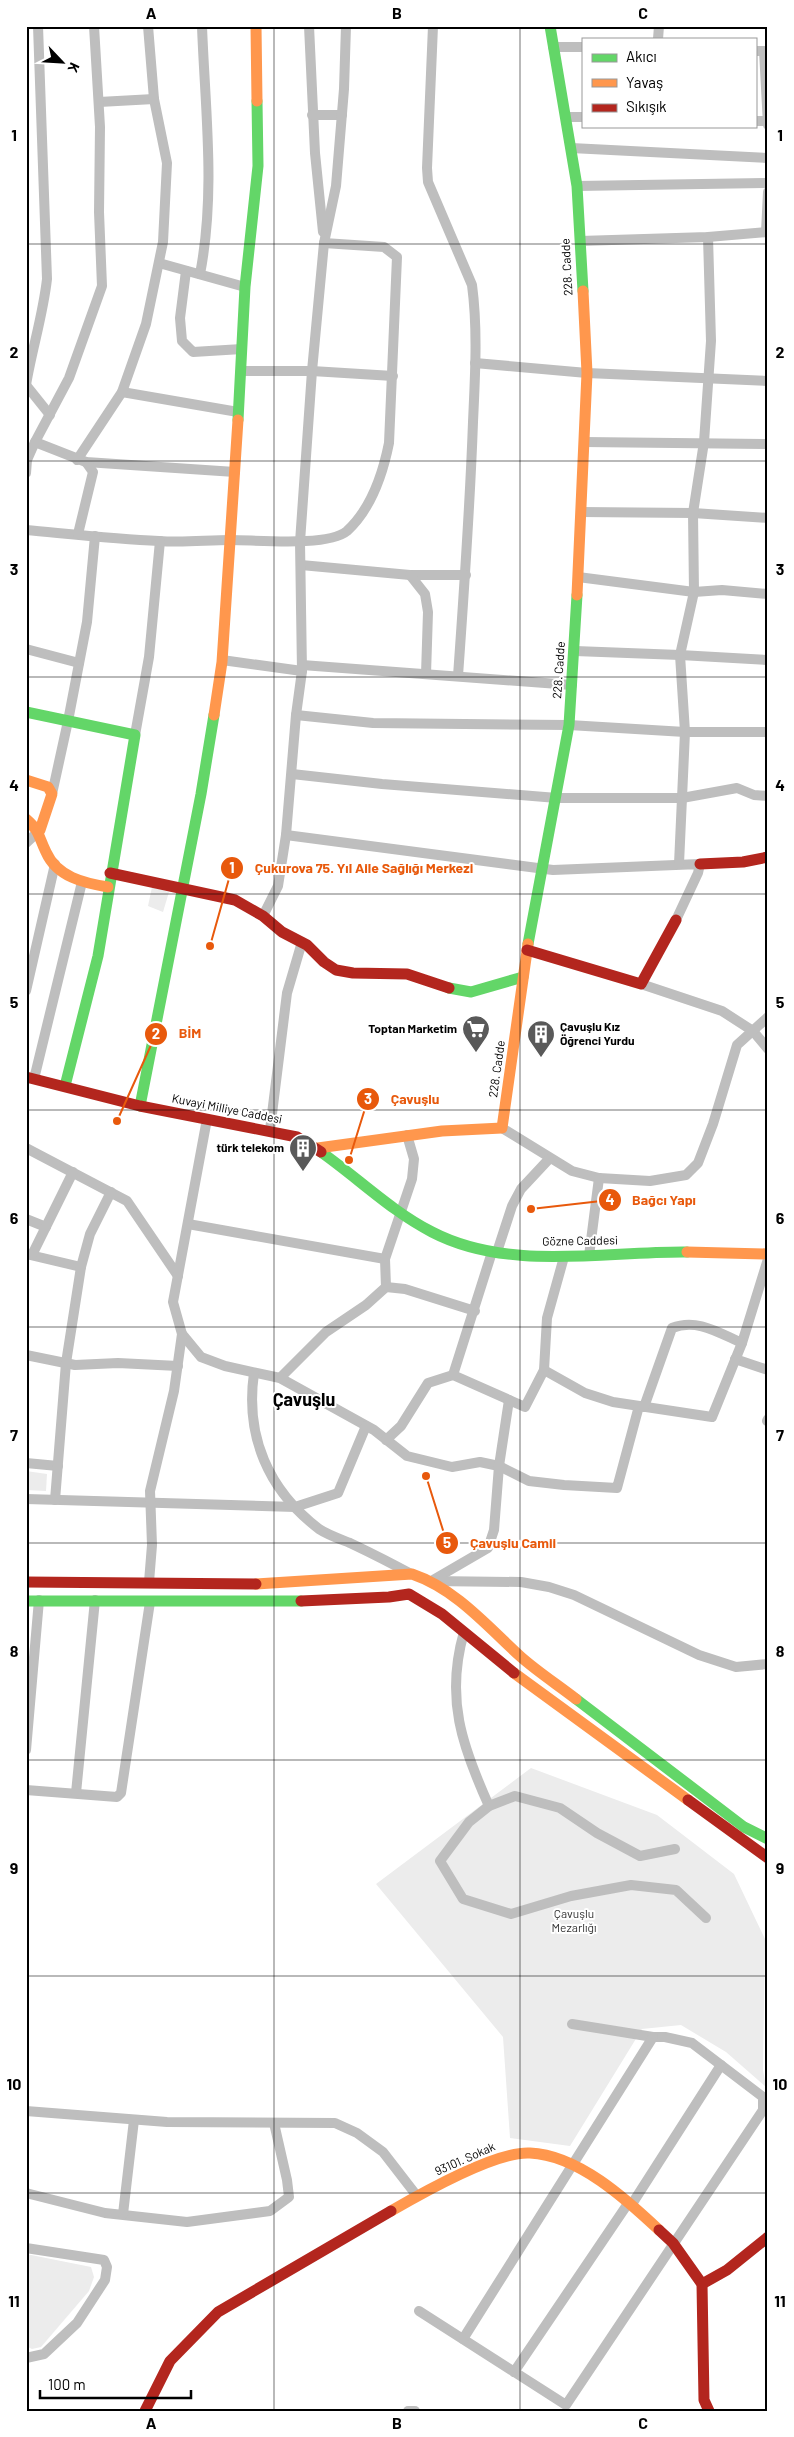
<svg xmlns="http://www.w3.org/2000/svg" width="794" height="2437" viewBox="0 0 794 2437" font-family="Barlow,sans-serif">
<rect width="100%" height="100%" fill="#fff"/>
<g fill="#ececec">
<polygon points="152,887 169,892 163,912 148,906"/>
<polygon points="26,1471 47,1474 46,1491 26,1490"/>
<polygon points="531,1768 657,1815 734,1874 765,1939 763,2070 766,2087 726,2052 681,2025 642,2029 570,2146 510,2138 503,2037 376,1884"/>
<polygon points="26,2254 91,2267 94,2277 89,2291 41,2347 32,2349 26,2346"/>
</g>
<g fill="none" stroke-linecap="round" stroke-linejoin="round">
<g stroke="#bebebe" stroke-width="10">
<polyline points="309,26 315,153 323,232"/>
<path d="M433,26L427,168L428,182L472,285C478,330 475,377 473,422C470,507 464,592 458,676"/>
<polyline points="658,39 659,26"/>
<polyline points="553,47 583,47"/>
<polyline points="755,51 764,51 768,125"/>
<polyline points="99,102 154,99"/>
<polyline points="312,115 342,115"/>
<polyline points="566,117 583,117"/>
<polyline points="755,121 768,121"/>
<polyline points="571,148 768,158"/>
<polyline points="577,186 768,183"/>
<polyline points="766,232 768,192"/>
<polyline points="580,241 708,237 768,232"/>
<polyline points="159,263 245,287"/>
<polyline points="186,271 180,318 182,341 193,352 242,349"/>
<path d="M200,274C216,192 205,109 202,26"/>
<polyline points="475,363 587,373 768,381"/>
<polyline points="241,371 312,371 393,376"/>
<path d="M26,385C32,349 43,315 47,279L38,26"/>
<polyline points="26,385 50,415"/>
<polyline points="122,392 238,412"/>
<polyline points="35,442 86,462 235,472"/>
<polyline points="584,442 768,444"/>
<polyline points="77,460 122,392 146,324 163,242 167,163 154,99 148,26"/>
<polyline points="26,473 27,460 35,442 69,378 102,286 99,212 100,127 94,26"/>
<polyline points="581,512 693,513 768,518"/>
<path d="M26,530C70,534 115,539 159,541C183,543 207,540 231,540C257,540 328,547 347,531C371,509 383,473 389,443L397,257L384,247L324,243"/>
<polyline points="78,534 93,472 86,462"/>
<polyline points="301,565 410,575 466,575"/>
<polyline points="410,575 425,594 428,612 426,674"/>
<polyline points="578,577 694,592 722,590 768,594"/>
<polyline points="26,649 79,663"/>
<polyline points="575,651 680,655 768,660"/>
<polyline points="222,660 302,671"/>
<polyline points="302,665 572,685"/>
<polyline points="296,715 373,723 569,725 685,732 768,732"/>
<polyline points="135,735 149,657 160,541"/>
<polyline points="292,774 382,784 557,798 682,798 737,788 754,795 768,796"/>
<polyline points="52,794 68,721 87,622 95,536"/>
<polyline points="286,835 553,870 700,864 698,873 676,920"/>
<polyline points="26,843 40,830"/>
<polyline points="679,864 685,732 680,655 694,592 693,513 704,442 711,341 708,237"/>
<polyline points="263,916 278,886 286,835 296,715 302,671 300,542 312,371 324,243 336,186 344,89 346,26"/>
<polyline points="641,984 722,1011 753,1031 768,1049"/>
<polyline points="26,991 55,864"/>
<polyline points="34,1079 82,882"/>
<polyline points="502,1128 572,1171 599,1178 650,1181 686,1175 698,1163 713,1124 737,1045 768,1017"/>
<polyline points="270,1130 287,993 302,942"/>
<polyline points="26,1148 127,1201 178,1276"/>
<polyline points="26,1219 46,1227"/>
<polyline points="188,1224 385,1259"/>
<polyline points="497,1252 512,1206 521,1189 549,1159"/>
<polyline points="26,1254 81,1267"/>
<polyline points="32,1255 73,1172"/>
<polyline points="589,1256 599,1178"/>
<polyline points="386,1287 405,1289 475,1311"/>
<polyline points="182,1334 201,1357 225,1366 280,1378 374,1430 407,1456 452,1467 480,1462 499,1466 529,1481 564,1485 617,1488 639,1406"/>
<polyline points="26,1355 75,1365 118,1363 178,1366"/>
<polyline points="735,1359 768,1370"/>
<polyline points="544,1370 585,1393 613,1402 712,1417 742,1343 768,1259"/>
<path d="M254,1373C245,1436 268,1490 319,1529C328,1535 340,1539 350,1543C371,1553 391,1563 411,1574"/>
<polyline points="453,1375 492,1252"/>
<polyline points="280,1378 326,1332 366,1305 386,1287 385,1259 412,1179 414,1159 407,1135"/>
<path d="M644,1407L672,1328C697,1318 719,1333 742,1343"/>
<polyline points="767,1421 768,1419"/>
<polyline points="386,1440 401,1426 428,1383 453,1375 525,1407 544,1370 547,1318 564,1257"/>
<polyline points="26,1463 58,1466"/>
<polyline points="26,1499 295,1507 338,1493 366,1426"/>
<polyline points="55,1500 66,1363 81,1267 90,1234 111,1192"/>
<polyline points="433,1580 488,1548 494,1530 499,1466 509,1400"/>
<polyline points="432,1581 521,1582 549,1587 574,1595 699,1655 736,1667 768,1664"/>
<polyline points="149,1582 152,1545 150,1491 174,1391 182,1334 173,1302 207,1119"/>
<path d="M464,1632C445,1698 462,1746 489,1806"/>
<polyline points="26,1750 39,1600"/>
<polyline points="26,1790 117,1797 121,1793 150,1602"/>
<polyline points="76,1793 95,1600"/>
<polyline points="675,1849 640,1856 597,1833 560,1808 515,1796 489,1806 469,1822 440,1861 463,1899 511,1914 571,1896 631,1885 676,1890 706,1918"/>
<polyline points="26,2111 167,2122 335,2123 357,2133 383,2152 417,2196"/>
<polyline points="26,2193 105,2213 187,2222 270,2211 289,2197 287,2180 274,2123"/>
<polyline points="632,2204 721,2065"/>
<polyline points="123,2214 134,2120"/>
<polyline points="26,2248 104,2260 107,2267 105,2280 77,2323 44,2354 26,2358"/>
<polyline points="419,2311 566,2405 763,2110 763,2097 692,2043 665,2037 653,2037 572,2024"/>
<polyline points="463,2339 653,2037"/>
<polyline points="514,2372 629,2202"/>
<polyline points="408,2411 415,2411"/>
</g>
<g stroke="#63d668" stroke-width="11">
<polyline points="550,26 577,186 583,291"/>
<polyline points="238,420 245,287 258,166 257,101"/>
<polyline points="26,712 135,735 98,956 65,1086"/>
<polyline points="528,944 569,725 577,595"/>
<polyline points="449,988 471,992 523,977"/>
<polyline points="140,1106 201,794 214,715"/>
<path d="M321,1152C358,1178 391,1211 432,1232C509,1272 604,1251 687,1252"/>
<polyline points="26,1601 301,1601"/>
<polyline points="576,1699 744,1827 768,1839"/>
</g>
<g stroke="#ff974d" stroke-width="11">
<polyline points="256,26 257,101"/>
<polyline points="577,595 587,373 583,291"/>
<polyline points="214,715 222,662 238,420"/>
<polyline points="26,780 48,787 52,794 40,830"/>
<path d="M26,819C40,831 38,836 46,852C57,877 84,883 108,887"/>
<polyline points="318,1148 442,1131 502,1128 528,944"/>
<polyline points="687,1252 768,1254"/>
<path d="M256,1584L412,1574C456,1589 487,1626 521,1657C538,1672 558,1685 576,1699"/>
<polyline points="514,1673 688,1800"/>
<path d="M391,2211C422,2193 496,2151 530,2153C578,2155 626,2199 659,2230"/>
</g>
<g stroke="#b3261e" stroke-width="11">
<polyline points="700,864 743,862 768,857"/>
<polyline points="110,873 235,900 263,916 282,932 307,945 324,962 336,970 353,973 407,974 449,988"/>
<polyline points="527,950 641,984 676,920"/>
<polyline points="26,1077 140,1106 297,1137 321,1152"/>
<polyline points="26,1582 256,1584"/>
<polyline points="301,1601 389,1597 409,1594 442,1614 514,1673"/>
<polyline points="688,1800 768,1858"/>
<polyline points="659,2230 673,2243 702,2284 704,2400 709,2411"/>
<polyline points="702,2284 727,2270 768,2237"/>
<polyline points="145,2411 170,2361 218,2312 391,2211"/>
</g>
</g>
<path fill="none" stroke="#000" stroke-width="1" stroke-opacity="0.55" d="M274,26V2411M520,26V2411M26,244H768M26,461H768M26,677H768M26,894H768M26,1110H768M26,1327H768M26,1543H768M26,1760H768M26,1976H768M26,2193H768"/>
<defs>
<g id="supermarket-pin" transform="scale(1.4375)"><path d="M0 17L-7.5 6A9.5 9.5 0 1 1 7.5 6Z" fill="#595959" stroke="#fff"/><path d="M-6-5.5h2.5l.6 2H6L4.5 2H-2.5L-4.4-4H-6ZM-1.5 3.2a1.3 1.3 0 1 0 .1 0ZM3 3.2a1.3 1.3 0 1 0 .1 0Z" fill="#fff"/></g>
<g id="building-pin" transform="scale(1.4375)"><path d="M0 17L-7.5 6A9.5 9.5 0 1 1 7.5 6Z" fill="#595959" stroke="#fff"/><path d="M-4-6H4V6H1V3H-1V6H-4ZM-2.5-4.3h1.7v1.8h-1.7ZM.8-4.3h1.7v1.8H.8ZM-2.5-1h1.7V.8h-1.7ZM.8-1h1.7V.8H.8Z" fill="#fff"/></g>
</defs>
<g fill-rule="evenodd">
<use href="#supermarket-pin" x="476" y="1029"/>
<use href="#building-pin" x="541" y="1034"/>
<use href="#building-pin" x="303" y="1148"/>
</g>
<g text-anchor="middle" stroke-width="4" stroke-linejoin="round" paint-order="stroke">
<g font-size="12" fill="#000" stroke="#fff">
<text transform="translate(567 267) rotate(-93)" y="4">228. Cadde</text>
<text transform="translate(559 670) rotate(-86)" y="4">228. Cadde</text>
<text transform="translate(497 1069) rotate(-82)" y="4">228. Cadde</text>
<text transform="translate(227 1109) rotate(11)" y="4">Kuvayi Milliye Caddesi</text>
<text transform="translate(580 1241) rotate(-1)" y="4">Gözne Caddesi</text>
<text transform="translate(465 2159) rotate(-24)" y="4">93101. Sokak</text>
</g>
<g font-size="12" font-weight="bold" fill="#000" stroke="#fff" text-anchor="end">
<text x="560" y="1031" text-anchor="start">Çavuşlu Kız<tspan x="560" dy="14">Öğrenci Yurdu</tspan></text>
<text x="457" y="1033">Toptan Marketim</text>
<text x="284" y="1152">türk telekom</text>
</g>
<g font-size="12" fill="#333" stroke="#fff">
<text x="574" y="1918">Çavuşlu<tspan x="574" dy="14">Mezarlığı</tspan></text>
</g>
<g font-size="18" font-weight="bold" fill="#000" stroke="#fff">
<text x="304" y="1406">Çavuşlu</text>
</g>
</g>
<path fill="none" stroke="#e8590c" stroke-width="2" d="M210 946L232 868M117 1121L156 1034M349 1160L368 1099M531 1209L610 1200M426 1476L447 1543"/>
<g fill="#e8590c" stroke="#fff" stroke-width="2">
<circle cx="210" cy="946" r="5"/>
<circle cx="117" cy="1121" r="5"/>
<circle cx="349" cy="1160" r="5"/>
<circle cx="531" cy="1209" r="5"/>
<circle cx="426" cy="1476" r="5"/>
<circle cx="232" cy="868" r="12"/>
<circle cx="156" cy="1034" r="12"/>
<circle cx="368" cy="1099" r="12"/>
<circle cx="610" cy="1200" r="12"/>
<circle cx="447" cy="1543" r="12"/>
</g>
<g font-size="15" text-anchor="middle" font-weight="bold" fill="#fff">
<text x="232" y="873">1</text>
<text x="156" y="1039">2</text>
<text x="368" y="1104">3</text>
<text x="610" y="1205">4</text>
<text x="447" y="1548">5</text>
</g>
<g font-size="14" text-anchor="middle" font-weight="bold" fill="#e8590c" stroke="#fff" stroke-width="4" stroke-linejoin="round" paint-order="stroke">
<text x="364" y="873">Çukurova 75. Yıl Aile Sağlığı Merkezi</text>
<text x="190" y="1038">BİM</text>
<text x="415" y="1104">Çavuşlu</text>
<text x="664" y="1205">Bağcı Yapı</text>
<text x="513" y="1548">Çavuşlu Camii</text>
</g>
<rect width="794" height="2437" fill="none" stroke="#ffffff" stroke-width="55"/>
<rect x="582" y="38" width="175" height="90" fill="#ffffff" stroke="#999999"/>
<rect x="592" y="54" width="25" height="8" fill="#63d668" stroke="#999999"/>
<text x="626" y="62" font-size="15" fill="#000000">Akıcı</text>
<rect x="592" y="79" width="25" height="8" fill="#ff974d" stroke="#999999"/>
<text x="626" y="88" font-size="15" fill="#000000">Yavaş</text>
<rect x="592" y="104" width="25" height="8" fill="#b3261e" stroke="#999999"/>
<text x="626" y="112" font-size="15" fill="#000000">Sıkışık</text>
<g transform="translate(62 62) rotate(115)" stroke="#ffffff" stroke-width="4" paint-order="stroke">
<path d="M0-4L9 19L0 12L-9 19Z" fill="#000000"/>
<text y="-8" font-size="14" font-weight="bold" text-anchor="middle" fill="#000000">K</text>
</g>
<path d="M40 2390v8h151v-8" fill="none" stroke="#000000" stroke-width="2.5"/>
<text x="48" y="2390" font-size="15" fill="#000000" stroke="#ffffff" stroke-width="4" paint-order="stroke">100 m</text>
<rect x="28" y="28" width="738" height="2382" fill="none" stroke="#000" stroke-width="2"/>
<g font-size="16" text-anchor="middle" font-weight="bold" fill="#000">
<text x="151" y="19">A</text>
<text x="397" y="19">B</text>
<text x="643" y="19">C</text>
<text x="14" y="141">1</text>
<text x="780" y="141">1</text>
<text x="14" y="358">2</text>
<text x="780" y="358">2</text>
<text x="14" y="575">3</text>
<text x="780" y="575">3</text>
<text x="14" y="791">4</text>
<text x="780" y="791">4</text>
<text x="14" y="1008">5</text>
<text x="780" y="1008">5</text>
<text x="14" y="1224">6</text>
<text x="780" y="1224">6</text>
<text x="14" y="1441">7</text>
<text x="780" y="1441">7</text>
<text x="14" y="1657">8</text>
<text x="780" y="1657">8</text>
<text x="14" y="1874">9</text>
<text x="780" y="1874">9</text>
<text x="14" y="2090">10</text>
<text x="780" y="2090">10</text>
<text x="14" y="2307">11</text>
<text x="780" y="2307">11</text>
<text x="151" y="2429">A</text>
<text x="397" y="2429">B</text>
<text x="643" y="2429">C</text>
</g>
</svg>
